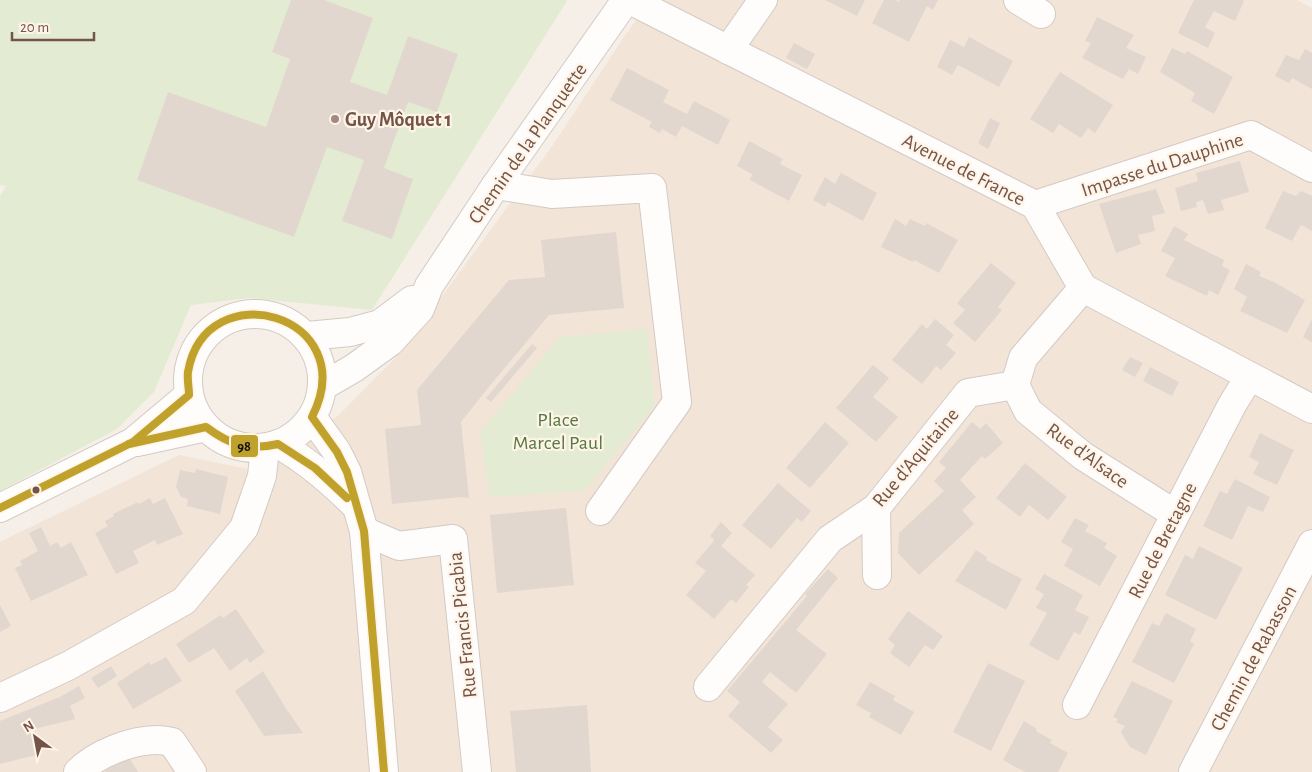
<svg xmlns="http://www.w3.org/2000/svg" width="1312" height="772" viewBox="0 0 1312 772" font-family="'Alegreya Sans',sans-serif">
<rect width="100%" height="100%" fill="#f6efe7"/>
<polygon fill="#f2e4d7" points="650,0 1297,0 1312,8 1312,772 0,772 0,542 179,455 253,470 338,416 401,352 553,145 624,37"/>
<g fill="#e3ecd2">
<polygon points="0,0 566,0 567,1 372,310 249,298 191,305 154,392 117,429 0,491 0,196 6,186 0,185"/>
<polygon points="646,329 655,406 584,491 490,497 480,432 560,337"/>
</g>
<g fill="#e2d7cf">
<polygon points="291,0 324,0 373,18 350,82 387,95 408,36 458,54 437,112 408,102 384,168 413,179 392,239 342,221 364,160 327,147 294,237 137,180 168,92 266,127 290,59 272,52"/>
<polygon points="825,0 865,0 857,16"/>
<polygon points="884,0 895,0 899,2 899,0 938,0 933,10 927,6 909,42 872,23"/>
<polygon points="1194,0 1243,0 1244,1 1235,21 1214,11 1205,27 1215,33 1208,48 1178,33"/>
<polygon points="1097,17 1134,35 1126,48 1146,57 1138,74 1129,69 1123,79 1082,58 1091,43 1085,41"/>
<polygon points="969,37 1013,61 999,87 958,65 952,75 937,67 950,40 964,47"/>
<polygon points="794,43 815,54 807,69 786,58"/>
<polygon points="1172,48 1185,54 1187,51 1233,77 1214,114 1191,101 1195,93 1160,72"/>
<polygon points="1305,49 1312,53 1312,89 1292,78 1289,83 1275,76 1286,55 1299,60"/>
<polygon points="627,68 669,90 663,102 687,114 694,101 730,120 718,145 682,126 676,137 662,129 660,133 649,127 652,122 610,100"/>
<polygon points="1060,72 1113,105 1095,133 1088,128 1081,138 1059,124 1053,133 1030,119"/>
<polygon points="990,118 1000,123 988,149 978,143"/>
<polygon points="749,141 783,159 780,164 802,175 789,201 750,180 752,174 737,166"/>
<polygon points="1240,161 1249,192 1221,200 1224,210 1208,214 1203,200 1196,202 1197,207 1181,211 1175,188 1198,181 1196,173"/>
<polygon points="841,173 877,193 863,221 828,202 825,207 813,200 825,177 835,184"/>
<polygon points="1156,189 1165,213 1152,216 1155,231 1138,235 1141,244 1116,253 1099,204"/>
<polygon points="1283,191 1296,196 1301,191 1312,196 1312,231 1301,225 1292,241 1265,228"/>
<polygon points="895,219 906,226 910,219 925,226 926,223 958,240 939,273 914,260 913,262 881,247"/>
<polygon points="1174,226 1188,234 1184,240 1224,260 1222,266 1230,270 1218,295 1209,290 1207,296 1165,276 1175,258 1161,251"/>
<polygon points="616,232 624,308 549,315 492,383 461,422 469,498 462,497 392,504 385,429 421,425 417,390 509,280 545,277 541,240"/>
<polygon points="991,263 1016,283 998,307 1002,310 975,342 953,323 965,310 957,303"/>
<polygon points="1246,264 1261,272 1259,276 1274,282 1305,300 1287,333 1240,311 1247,297 1234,289"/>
<polygon points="935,319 954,335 946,345 956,353 941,370 936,366 922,384 892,360 922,324 927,329"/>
<polygon points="1312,319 1312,342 1303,337"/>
<polygon points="532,344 537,348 491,402 486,398"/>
<polygon points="1130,357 1143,363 1135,377 1122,370"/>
<polygon points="873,365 889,378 873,397 898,417 876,442 836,408"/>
<polygon points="1150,367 1179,382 1172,396 1143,381"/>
<polygon points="825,422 849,443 810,488 786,468"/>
<polygon points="972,422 980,429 986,423 1003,443 985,459 982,456 960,480 976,497 962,510 974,524 919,575 898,553 899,533 944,491 934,481 946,468 939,462"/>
<polygon points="1260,433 1294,450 1277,485 1253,474 1259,462 1249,457"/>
<polygon points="1025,463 1067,497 1048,520 1029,505 1020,517 996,498"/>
<polygon points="196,469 228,477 220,514 187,506 188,499 181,497 176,487 180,470 195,473"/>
<polygon points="1235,479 1270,497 1263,512 1248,506 1232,540 1203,526 1220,491 1227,494"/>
<polygon points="778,483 811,511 802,522 797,518 771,549 742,525"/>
<polygon points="150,498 153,504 165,498 183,534 157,545 155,540 133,551 139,563 116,574 95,533 108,526 105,521 114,516 113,514 138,502 139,504"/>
<polygon points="566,508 574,585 497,593 490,515"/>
<polygon points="1075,518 1089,525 1085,531 1107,543 1104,548 1117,556 1100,586 1064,566 1073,549 1061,542"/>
<polygon points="721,522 732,533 721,546 755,575 746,585 749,587 736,603 731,599 714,619 686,595 706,571 695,563 713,542 714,540 710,536"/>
<polygon points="41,527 50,546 57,542 61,548 71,542 88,575 31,601 15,568 22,565 20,561 38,551 29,533"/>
<polygon points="1199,546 1243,568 1216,620 1165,595 1185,555 1193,559"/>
<polygon points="976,550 987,557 986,560 1022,579 1006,610 955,581"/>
<polygon points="828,569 838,578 796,630 827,654 796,693 770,672 762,682 788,704 768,727 783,740 771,753 728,716 740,702 727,691 807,596 805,594"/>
<polygon points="1044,574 1083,595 1075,610 1089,617 1080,635 1074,632 1058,661 1029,645 1047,613 1036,608 1044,594 1035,589"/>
<polygon points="0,605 11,626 0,632"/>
<polygon points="236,609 265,652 250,663 247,658 230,671 214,648 189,663 176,644 221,615 223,618"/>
<polygon points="908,611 943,636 933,650 925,645 909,667 890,653 895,645 888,639"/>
<polygon points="1166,613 1196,629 1190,641 1194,644 1174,683 1132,662 1152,623 1159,626"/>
<polygon points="166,657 182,681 133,709 117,683 149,662 151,665"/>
<polygon points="988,663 1025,681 991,751 953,732"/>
<polygon points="111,666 117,676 98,688 91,678"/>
<polygon points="263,671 287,710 303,733 264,736 235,691"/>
<polygon points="1132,681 1173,701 1146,755 1130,747 1121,732 1125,726 1116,722 1118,719 1113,717"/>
<polygon points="870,682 895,696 893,700 914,712 901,735 869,717 871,713 856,705"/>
<polygon points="79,686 85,698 70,706 75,719 30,730 36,755 0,764 0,721 60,697"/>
<polygon points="587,705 591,772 516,772 510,711"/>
<polygon points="1024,721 1037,729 1036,731 1052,740 1050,743 1068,753 1058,772 1025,772 1003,760"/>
<polygon points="128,756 138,772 104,772"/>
</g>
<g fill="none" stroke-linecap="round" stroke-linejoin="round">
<g stroke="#d4cac5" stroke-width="30">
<g id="minor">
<polyline points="630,0 1035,205 1083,288 1312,409"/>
<polyline points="1018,0 1041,14"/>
<polyline points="728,50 763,0"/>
<polyline points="496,185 552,194 652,188 677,402 600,511"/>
<polyline points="1035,205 1251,135 1312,168"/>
<circle cx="255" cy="381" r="67"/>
<polyline points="307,336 350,332 380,324 412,300"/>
<polyline points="1015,385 1028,411 1083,456 1175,514"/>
<polyline points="1015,385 1023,358 1083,288"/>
<polyline points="323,386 354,368 390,342 420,309 429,286 496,185 626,0"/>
<polyline points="312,417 337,452 347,472 364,531 384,772"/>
<polyline points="137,442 206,427"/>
<path d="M278,444C308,461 332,482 356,506"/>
<polyline points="0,508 133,442 189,395"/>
<polyline points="876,508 877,575"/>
<polyline points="364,531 399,546 453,539 477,772"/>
<polyline points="708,687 830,539 876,508 968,393 1015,385"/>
<polyline points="0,698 68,666 184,601 244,528 262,476 265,448"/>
<polyline points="1077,705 1232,405 1249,377"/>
<path d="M78,772C96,754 131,740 157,740C162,740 167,741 172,742L192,772"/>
<polyline points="1193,772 1312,544"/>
</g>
</g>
<use href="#minor" stroke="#fefdfb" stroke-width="28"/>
<g stroke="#fff4e8" stroke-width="11">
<g id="bus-1">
<path d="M129,444L206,427C230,445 248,451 278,444L315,468L347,498"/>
<path d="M0,508L133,442L189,395C189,387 187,380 188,372C205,271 364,314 312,417L337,452L347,472L364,531L384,772"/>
</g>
</g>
<use href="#bus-1" stroke="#bfa12c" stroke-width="8"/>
</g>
<circle fill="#a28a80" stroke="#fff4e8" stroke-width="2" cx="335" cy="119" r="5"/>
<circle fill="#745448" stroke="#fff4e8" stroke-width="2" cx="36" cy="490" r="4.5"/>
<g text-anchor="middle" stroke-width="4.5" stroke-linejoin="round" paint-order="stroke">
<g font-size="20" font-weight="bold" fill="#745448" stroke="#fff4e8" text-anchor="start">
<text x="345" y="126">Guy Môquet 1</text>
</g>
<g font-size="20" fill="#745448" stroke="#fff4e8">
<text transform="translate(527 143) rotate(-55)" y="7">Chemin de la Planquette</text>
<text transform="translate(1162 164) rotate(-18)" y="7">Impasse du Dauphine</text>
<text transform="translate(964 169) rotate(27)" y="7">Avenue de France</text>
<text transform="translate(1088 455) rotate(36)" y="7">Rue d'Alsace</text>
<text transform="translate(915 457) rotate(-50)" y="7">Rue d'Aquitaine</text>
<text transform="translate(1162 540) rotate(-63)" y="7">Rue de Bretagne</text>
<text transform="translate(462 625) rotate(-96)" y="7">Rue Francis Picabia</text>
<text transform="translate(1253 658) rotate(-62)" y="7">Chemin de Rabasson</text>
</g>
<g font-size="20" fill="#557940" stroke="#fff4e8">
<text x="558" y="426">Place<tspan x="558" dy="23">Marcel Paul</tspan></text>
</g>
</g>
<rect stroke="#fff4e8" stroke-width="2" x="230" y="434" width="29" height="24" rx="5" fill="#bfa12c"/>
<g font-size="14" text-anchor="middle" font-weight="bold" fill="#111">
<text x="244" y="451">98</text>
</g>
<g transform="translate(35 737) rotate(328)" stroke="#fff4e8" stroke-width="4" paint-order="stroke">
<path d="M0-4L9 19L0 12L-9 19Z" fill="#745448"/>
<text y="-8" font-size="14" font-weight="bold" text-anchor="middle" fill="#745448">N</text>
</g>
<path d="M12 32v8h82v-8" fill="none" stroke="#745448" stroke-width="2.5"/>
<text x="20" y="32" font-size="15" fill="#745448" stroke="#fff4e8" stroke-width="4" paint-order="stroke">20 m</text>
</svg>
